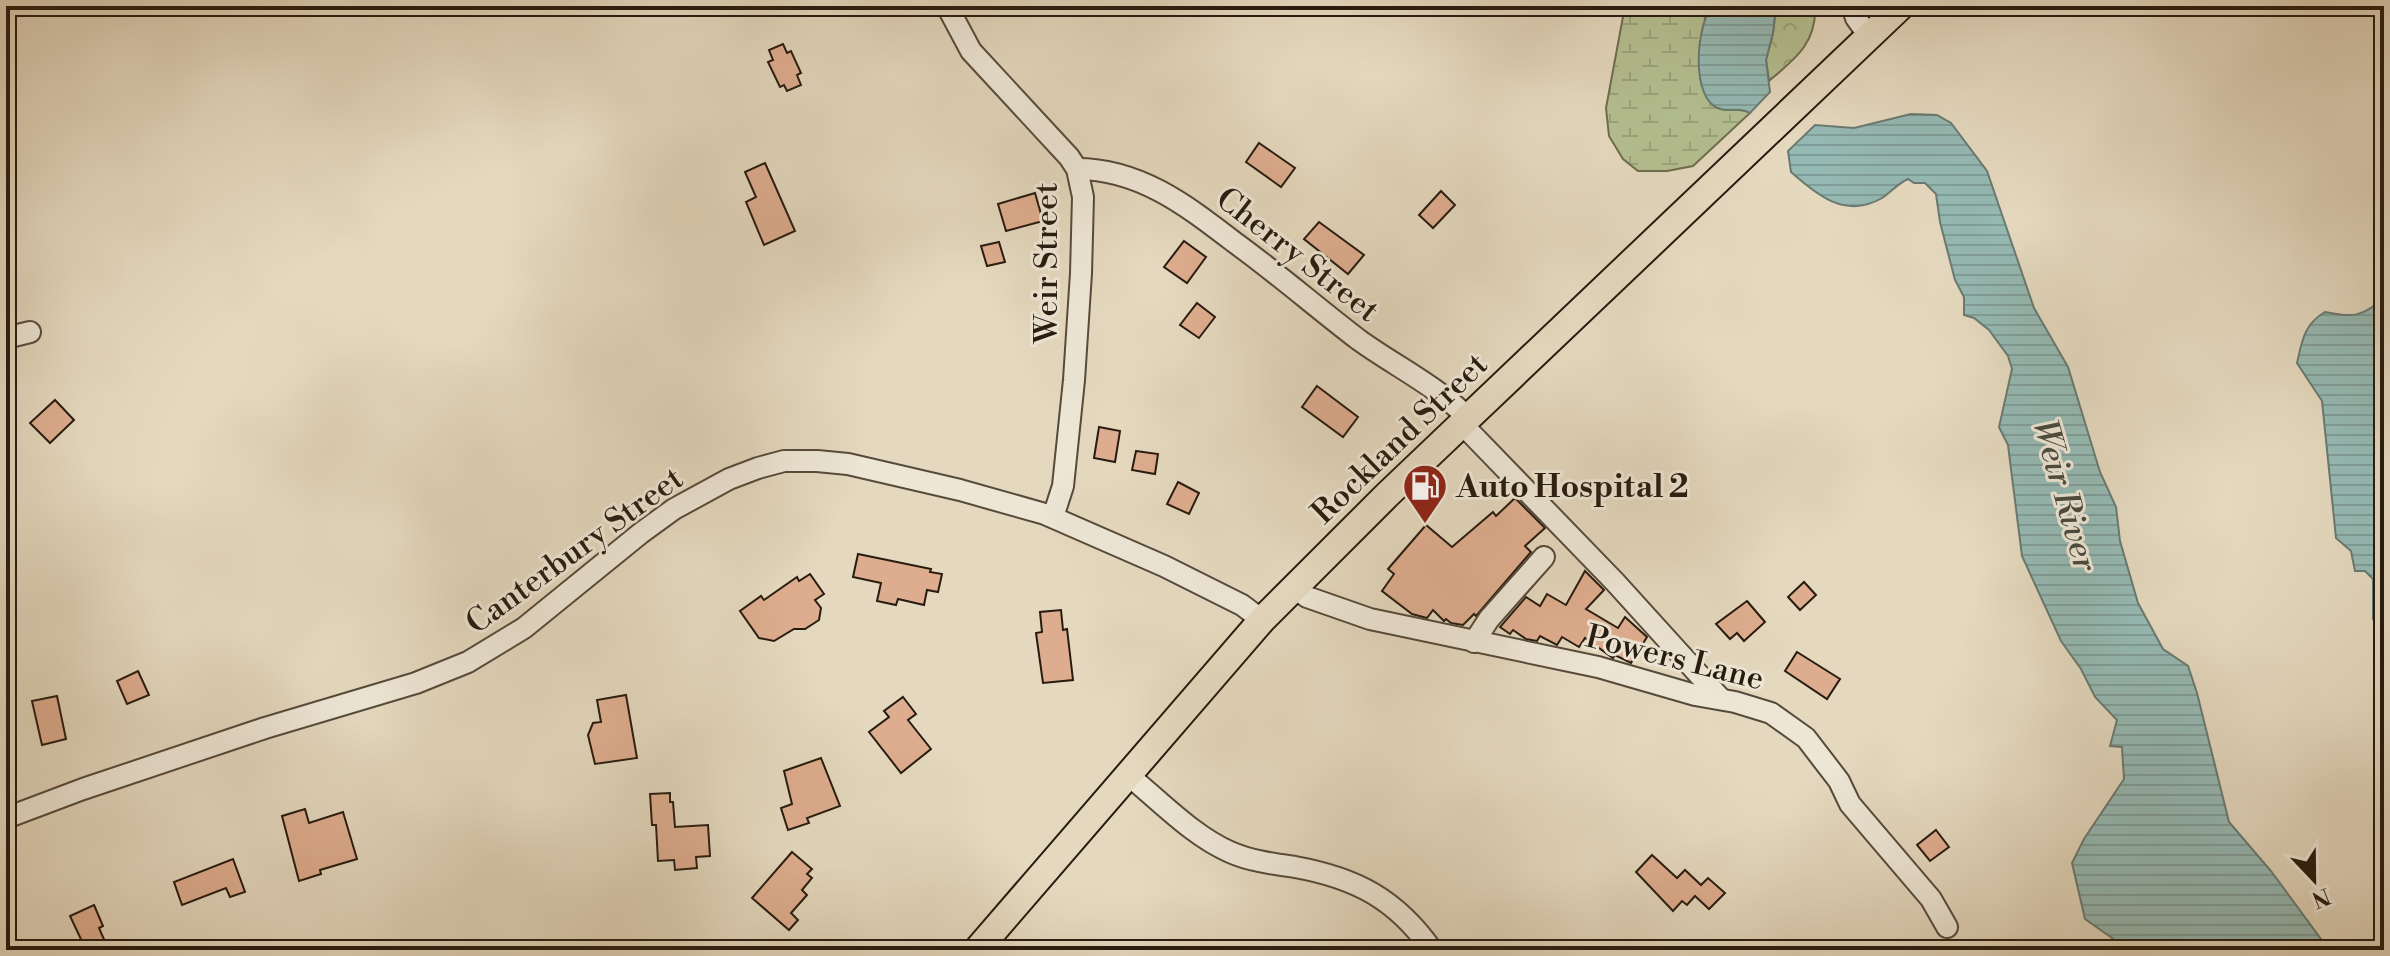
<svg xmlns="http://www.w3.org/2000/svg" width="2390" height="956" viewBox="0 0 2390 956" font-family="'Libre Bodoni',serif">
<defs>
<pattern id="wetland-marsh" width="20" height="14" patternUnits="userSpaceOnUse" patternTransform="scale(2)"><rect width="20" height="14" fill="#b4bf91"/><path d="M1 5h8M5 5V1M11 12h8M15 12V8" fill="none" stroke="#9ba47c"/></pattern>
<pattern id="park-crowns" width="20" height="18" patternUnits="userSpaceOnUse" patternTransform="scale(2)"><rect width="20" height="18" fill="#b4bf91"/><path d="M2 6a3 3 0 1 1 6 0M12 15a3 3 0 1 1 6 0" fill="none" stroke="#9ba47c"/></pattern>
<pattern id="water-rules" width="6" height="5" patternUnits="userSpaceOnUse" patternTransform="scale(2)"><rect width="6" height="5" fill="#95b9b3"/><path d="M0 2.5h6" fill="none" stroke="#809e99"/></pattern>
</defs>
<rect width="100%" height="100%" fill="#e4d8be"/>
<filter id="stains"><feTurbulence type="fractalNoise" baseFrequency=".0025" numOctaves="4"/><feColorMatrix values="0 0 0 0 .2 0 0 0 0 .09 0 0 0 0 .02 0 0 0 .5 -.17"/></filter>
<radialGradient id="worn" r=".72"><stop offset=".6" stop-color="#630" stop-opacity="0"/><stop offset="1" stop-color="#630" stop-opacity=".3"/></radialGradient>
<path fill="url(#wetland-marsh)" stroke="#6e6d50" stroke-width="2" d="M1625,6H1712L1705,15C1705,34 1699,96 1714,106C1725,114 1739,106 1750,113L1693,166L1667,171H1638L1623,159L1609,136L1606,108Z"/>
<path fill="url(#park-crowns)" stroke="#6e6d50" stroke-width="2" d="M1776,6H1815C1817,43 1795,59 1769,81L1766,60L1773,33Z"/>
<g fill="url(#water-rules)" stroke="#697a71" stroke-width="2">
<path d="M1712,6H1776L1773,33L1766,60L1770,92L1750,113C1739,106 1725,114 1714,106C1691,90 1697,25 1712,6Z"/>
<path d="M1911,114L1937,115L1951,123L1987,171L2034,308L2068,367L2100,472L2116,507L2120,541L2138,603L2163,649L2188,666L2197,693L2229,822L2271,871L2329,950H2129L2085,919L2072,863L2084,839L2124,779L2122,747L2110,746L2117,720L2095,697L2081,669L2061,641L2022,556L2008,445L1999,427L2012,369L2008,356L1989,330L1974,318L1964,315V297L1955,280L1940,222L1936,194L1925,183H1914L1908,179C1897,184 1891,192 1882,198C1846,219 1818,196 1791,172L1788,151L1815,125L1854,128Z"/>
<path d="M2384,298V620L2373,619V579L2365,571H2355L2351,551L2336,538L2322,401L2297,363C2302,341 2304,324 2325,312C2353,318 2362,317 2384,298Z"/>
</g>
<g fill="#dead8f" stroke="#271b0f" stroke-width="2">
<polygon points="783,44 787,53 791,51 801,73 797,75 801,85 787,91 784,85 780,87 768,62 773,60 769,50"/>
<polygon points="1259,143 1295,168 1281,187 1246,162"/>
<polygon points="765,163 795,231 764,245 746,202 756,197 745,172"/>
<polygon points="1441,191 1455,205 1433,228 1419,215"/>
<polygon points="1035,193 1043,221 1006,231 998,204"/>
<polygon points="1319,222 1364,255 1348,274 1304,239"/>
<polygon points="1184,241 1206,257 1187,283 1164,267"/>
<polygon points="999,242 1005,262 987,266 981,246"/>
<polygon points="1197,303 1215,317 1199,338 1180,325"/>
<polygon points="1317,386 1358,417 1343,437 1302,407"/>
<polygon points="55,400 74,420 50,443 30,423"/>
<polygon points="1099,427 1120,431 1115,462 1094,458"/>
<polygon points="1136,451 1158,454 1155,474 1132,470"/>
<polygon points="1178,482 1199,493 1189,514 1167,504"/>
<polygon points="1515,498 1545,528 1525,546 1531,552 1476,616 1474,614 1463,625 1451,623 1446,619 1444,621 1433,610 1427,618 1412,614 1382,591 1394,574 1388,569 1426,525 1452,547 1493,512 1496,516"/>
<polygon points="858,554 931,569 930,572 942,574 938,592 927,590 924,605 898,599 896,605 877,601 881,583 853,577"/>
<polygon points="1585,571 1604,590 1586,609 1618,628 1625,617 1647,637 1631,663 1615,655 1613,658 1585,638 1579,647 1562,637 1557,645 1540,636 1537,641 1526,639 1513,630 1510,634 1500,627 1526,597 1540,606 1547,594 1566,605"/>
<polygon points="810,574 824,594 815,600 821,608 819,620 805,629 794,629 774,641 759,638 740,611 761,596 764,600 797,577 799,581"/>
<polygon points="1804,582 1816,595 1800,610 1788,597"/>
<polygon points="1747,601 1765,622 1744,641 1737,633 1730,639 1716,624"/>
<polygon points="1061,610 1063,630 1067,629 1073,680 1043,683 1036,633 1042,632 1040,612"/>
<polygon points="1797,652 1840,679 1827,699 1785,671"/>
<polygon points="138,671 149,695 127,704 117,681"/>
<polygon points="626,695 637,758 595,764 588,735 593,723 601,722 597,700"/>
<polygon points="57,696 66,739 42,745 32,701"/>
<polygon points="903,697 916,714 908,720 931,749 901,773 869,732 889,717 884,711"/>
<polygon points="821,758 840,806 807,818 809,823 788,830 781,808 792,804 784,771"/>
<polygon points="670,793 670,802 673,802 675,827 708,825 710,856 696,857 697,868 675,870 674,860 658,861 656,825 652,825 650,794"/>
<polygon points="305,809 309,823 343,812 357,859 320,870 321,874 299,881 282,816"/>
<polygon points="1936,830 1949,847 1930,861 1917,845"/>
<polygon points="792,852 812,869 807,874 812,878 802,890 807,895 791,913 798,920 789,930 752,898"/>
<polygon points="1652,855 1677,878 1685,870 1701,885 1708,878 1725,893 1709,909 1695,896 1687,905 1682,901 1673,911 1636,872"/>
<polygon points="233,859 245,892 230,897 226,888 182,905 174,882"/>
<polygon points="94,905 103,926 99,928 106,944 93,950 86,950 70,916"/>
</g>
<g fill="none" stroke-linecap="round" stroke-linejoin="round">
<g stroke="#564a3b" stroke-width="24">
<g id="minor">
<polyline points="947,6 971,51 1069,157 1077,169 1083,197 1081,273 1074,380 1063,486 1053,517"/>
<polyline points="1852,6 1856,18 1869,36"/>
<path d="M1077,169C1140,169 1187,206 1234,242C1277,273 1317,308 1359,340C1395,366 1437,386 1468,418"/>
<polyline points="6,338 30,332"/>
<polyline points="1462,424 1615,582 1721,699"/>
<polyline points="1294,587 1307,597 1370,619 1598,667 1695,695 1735,702 1771,713 1806,738 1839,781 1850,804 1931,899 1947,927"/>
<polyline points="1474,642 1489,619 1544,557"/>
<path d="M1128,775C1160,801 1193,836 1230,852C1250,861 1274,864 1295,867C1356,878 1396,899 1432,950"/>
<polyline points="6,818 83,789 265,728 416,683 468,662 524,628 641,533 674,509 729,479 758,468 784,461 817,461 848,464 960,490 1045,514 1164,566 1242,605 1262,620"/>
</g>
</g>
<g stroke="#271b0f" stroke-width="30">
<polyline id="major" points="977,950 1262,620 1387,495 1901,6"/>
</g>
<use href="#minor" stroke="#ede6d5" stroke-width="20"/>
<use href="#major" stroke="#e4d8be" stroke-width="26"/>
</g>
<defs>
<g id="fuel-pin" transform="scale(2.3)"><path d="M0 17L-7.5 6A9.5 9.5 0 1 1 7.5 6Z" fill="#8f2418" stroke="#ede6d5"/><path d="M-5.5-6h7V0h2V4h1.3V-2.5L3-4.5l.8-.8L6-3V5H2.5V1h-1V6h-7ZM-4.2-4.7v3.2H.2V-4.7Z" fill="#fff"/></g>
</defs>
<g fill-rule="evenodd">
<use href="#fuel-pin" x="1425" y="486"/>
</g>
<g text-anchor="middle" stroke-width="6" stroke-linejoin="round" paint-order="stroke">
<g font-size="32" fill="#271b0f" stroke="#ede6d5">
<text transform="translate(1298 254) rotate(38)" y="11">Cherry Street</text>
<text transform="translate(1046 263) rotate(-90)" y="11">Weir Street</text>
<text transform="translate(1399 438) rotate(-44)" y="11">Rockland Street</text>
<text transform="translate(574 550) rotate(-36)" y="11">Canterbury Street</text>
<text transform="translate(1675 657) rotate(14)" y="11">Powers Lane</text>
</g>
<g font-size="32" font-weight="bold" fill="#271b0f" stroke="#ede6d5" text-anchor="start">
<text x="1456" y="497">Auto Hospital 2</text>
</g>
<g font-size="34" font-style="italic" fill="#484a40" stroke="#ede6d5">
<text transform="translate(2066 495) rotate(74)" y="12">Weir River</text>
</g>
</g>
<rect width="2390" height="956" fill="none" stroke="#e4d8be" stroke-width="32"/>
<rect x="8" y="8" width="2374" height="940" fill="none" stroke="#271b0f" stroke-width="4"/>
<rect x="16" y="16" width="2358" height="924" fill="none" stroke="#271b0f" stroke-width="2"/>
<g transform="translate(2314 880) rotate(158)" stroke="#ede6d5" stroke-width="6" paint-order="stroke">
<path d="M0-6L14 30L0 20L-14 30Z" fill="#271b0f"/>
<text y="-12" font-size="22" font-weight="bold" text-anchor="middle" fill="#271b0f">N</text>
</g>
<rect width="100%" height="100%" filter="url(#stains)"/>
<rect width="100%" height="100%" fill="url(#worn)"/>
</svg>
